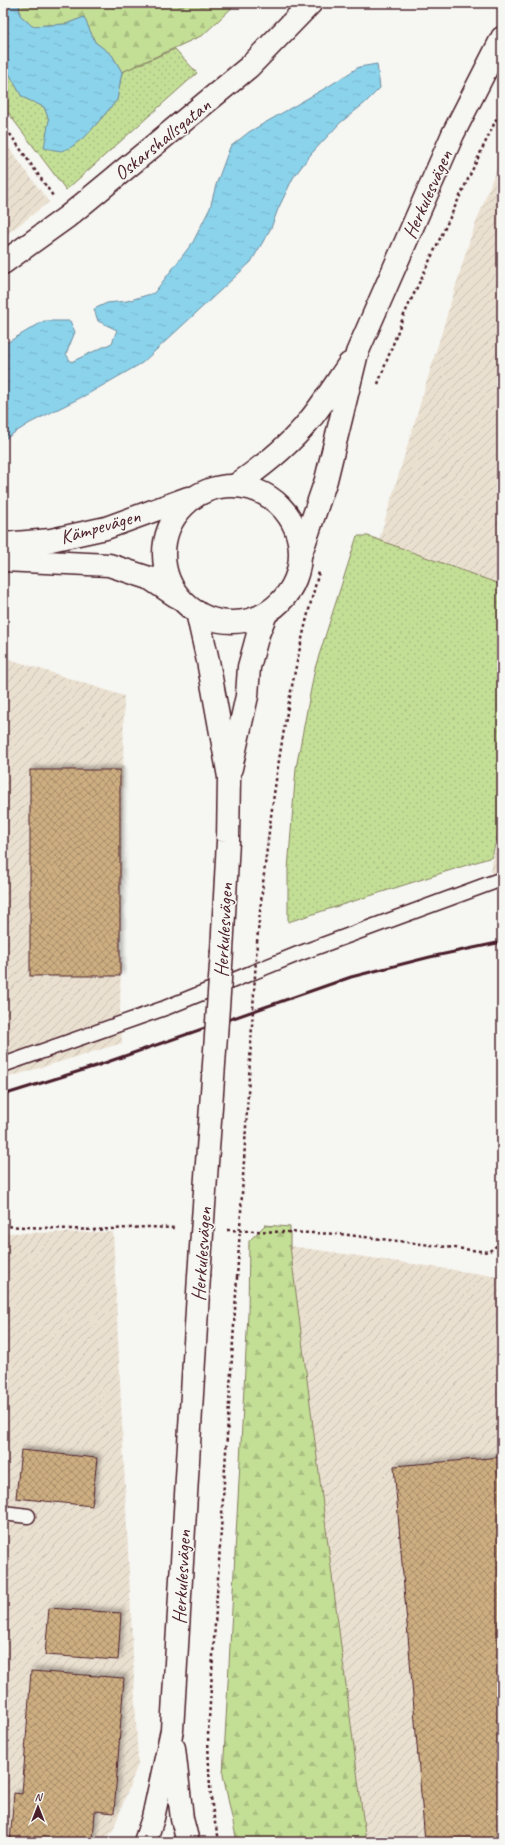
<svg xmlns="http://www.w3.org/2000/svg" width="505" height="1845" viewBox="0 0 505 1845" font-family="Caveat,sans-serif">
<defs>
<pattern id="industrial-furrows" width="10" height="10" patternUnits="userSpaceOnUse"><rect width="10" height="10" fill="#eae0d0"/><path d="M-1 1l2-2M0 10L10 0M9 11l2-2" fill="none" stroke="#cac0b3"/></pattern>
<pattern id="grass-dots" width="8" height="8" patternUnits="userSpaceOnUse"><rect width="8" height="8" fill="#c3df96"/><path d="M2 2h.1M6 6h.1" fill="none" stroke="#a9bf81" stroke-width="1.8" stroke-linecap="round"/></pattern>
<pattern id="forest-firs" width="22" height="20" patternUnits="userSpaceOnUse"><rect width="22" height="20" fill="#c3df96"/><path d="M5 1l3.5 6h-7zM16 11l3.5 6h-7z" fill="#a9bf81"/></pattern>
<pattern id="water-ripples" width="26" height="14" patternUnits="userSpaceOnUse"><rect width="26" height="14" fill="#8ad3eb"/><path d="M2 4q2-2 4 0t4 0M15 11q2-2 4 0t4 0" fill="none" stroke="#79b5ca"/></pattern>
<pattern id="building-cross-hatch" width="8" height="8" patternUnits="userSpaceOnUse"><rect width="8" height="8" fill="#cdae81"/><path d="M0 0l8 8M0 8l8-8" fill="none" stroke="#a88d6a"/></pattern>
<filter id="shadow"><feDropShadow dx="3.5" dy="-3.5" stdDeviation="2" flood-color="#0004"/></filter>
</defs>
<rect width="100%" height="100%" fill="#f6f6f2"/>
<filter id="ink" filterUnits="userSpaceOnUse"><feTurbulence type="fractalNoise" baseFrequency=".025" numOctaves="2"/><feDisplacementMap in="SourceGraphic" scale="8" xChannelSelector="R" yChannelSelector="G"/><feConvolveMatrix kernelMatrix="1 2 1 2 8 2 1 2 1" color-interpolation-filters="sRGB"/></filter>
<g filter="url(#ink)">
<g fill="url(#industrial-furrows)">
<polygon points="3,140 49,202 3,237"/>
<polygon points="502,154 502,596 371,566 470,239"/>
<polygon points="3,657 124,696 120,1014 122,1043 3,1079"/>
<polygon points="502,821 502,878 490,872"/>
<polygon points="113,1232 138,1764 113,1830 104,1842 3,1842 3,1233"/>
<polygon points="290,1246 502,1277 502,1842 366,1842"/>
</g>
<g fill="url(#grass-dots)" stroke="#867f60">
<polygon points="175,49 197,73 66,190 3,106 3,62 22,97 44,107 49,120 45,147 87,135 117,100 122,72"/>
<polygon points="357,536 368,536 502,585 502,818 492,857 288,922 288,870 296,768 315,668"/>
</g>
<g fill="url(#forest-firs)" stroke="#867f60">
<polygon points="19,3 237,3 203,35 122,72 112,55 95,42 84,17 66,24 32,26 20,15"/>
<polygon points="265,1225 290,1227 290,1246 366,1842 237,1842 223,1775 248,1314 249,1241"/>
</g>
<g fill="url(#water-ripples)" stroke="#708b9e">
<polygon points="3,3 19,3 20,15 32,26 66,24 84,17 95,42 112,55 122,72 117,100 87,135 70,148 61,151 44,148 49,120 44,107 22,97 3,62"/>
<polygon points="377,64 380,88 365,103 340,123 311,154 293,178 278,209 271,228 251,262 142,363 86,395 30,423 3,440 3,345 44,321 70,321 75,332 66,354 71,362 112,343 117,330 98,321 94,309 107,303 127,301 154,293 193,242 210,208 216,185 230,147 249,132 329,86 359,67"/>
</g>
<g fill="url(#building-cross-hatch)" stroke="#4a1f2b" filter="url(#shadow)">
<rect x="30" y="770" width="90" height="206"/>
<polygon points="21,1450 97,1458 92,1506 16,1498"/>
<polygon points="502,1457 502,1842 425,1842 394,1466"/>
<polygon points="49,1608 121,1613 118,1660 45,1655"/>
<polygon points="31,1671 124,1678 114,1813 95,1811 93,1842 10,1842 14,1793 22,1794"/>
</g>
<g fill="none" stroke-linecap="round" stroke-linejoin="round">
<g stroke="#4a1f2b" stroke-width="17">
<g id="service">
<polyline points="3,1065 165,1008 298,954 502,879"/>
<polyline points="3,1513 28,1516"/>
</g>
</g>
<g stroke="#4a1f2b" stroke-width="25">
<polyline id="minor" points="3,263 67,217 249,67 311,3"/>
</g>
<g stroke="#4a1f2b" stroke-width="25">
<g id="tertiary">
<polyline points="197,612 208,661 229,777 228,841 222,951"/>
<polyline points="231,768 247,696 249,667 258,634 266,614"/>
<polyline points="174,1748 182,1819 188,1842"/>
<polyline points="145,1842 153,1818 172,1730 199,1276"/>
</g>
</g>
<g stroke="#4a1f2b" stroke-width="25">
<g id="secondary">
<path d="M236,485C262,467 288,447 308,422C323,404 336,383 349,364"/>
<circle cx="232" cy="554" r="68"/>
<polyline points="3,544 51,540 106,528 188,498"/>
<polyline points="301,553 326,480 357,353 453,134 502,38"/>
<polyline points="3,560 109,565 149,578 176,596"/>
</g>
</g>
<g stroke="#4a1f2b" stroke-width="2.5" stroke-dasharray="3 3" stroke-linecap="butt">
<polyline points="3,124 53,196"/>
<polyline points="378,384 404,315 502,107"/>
<path d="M257,942C269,817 285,693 319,572"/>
<polyline points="3,1226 93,1230 147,1227 176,1228"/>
<polyline points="227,1230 340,1234 488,1252 502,1242"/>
<path d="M220,1842C209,1807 209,1771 208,1735L237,1278"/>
</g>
<use href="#service" stroke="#f6f6f2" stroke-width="14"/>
<use href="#minor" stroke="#f6f6f2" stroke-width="22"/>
<use href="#tertiary" stroke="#f6f6f2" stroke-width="22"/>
<use href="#secondary" stroke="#f6f6f2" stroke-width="22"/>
<polyline stroke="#4a1f2b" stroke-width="3" points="3,1095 96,1066 351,977 430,957 502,942"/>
<g stroke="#4a1f2b" stroke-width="25" stroke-linecap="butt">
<polyline id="tertiary-bridge" points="199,1276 222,951"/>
</g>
<polyline stroke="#4a1f2b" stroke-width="2.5" stroke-dasharray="3 3" stroke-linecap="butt" points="237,1278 257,942"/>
<use href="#tertiary-bridge" stroke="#f6f6f2" stroke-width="22"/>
</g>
</g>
<g text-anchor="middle" stroke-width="3" stroke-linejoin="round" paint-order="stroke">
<g font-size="20" fill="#4a1f2b" stroke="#f6f6f2">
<text transform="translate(162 139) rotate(-39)" y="7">Oskarshallsgatan</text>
<text transform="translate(427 194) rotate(-66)" y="7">Herkulesvägen</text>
<text transform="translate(100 526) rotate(-16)" y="7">Kämpevägen</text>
<text transform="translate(223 930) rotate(-87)" y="7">Herkulesvägen</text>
<text transform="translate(201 1254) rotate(-86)" y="7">Herkulesvägen</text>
<text transform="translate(181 1577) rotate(-87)" y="7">Herkulesvägen</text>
</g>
</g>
<rect width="505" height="1845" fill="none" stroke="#f6f6f2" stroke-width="16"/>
<rect x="8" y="8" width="489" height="1829" fill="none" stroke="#4a1f2b" stroke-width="1.5" filter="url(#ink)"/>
<g transform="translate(38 1807)" stroke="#f6f6f2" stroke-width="3" paint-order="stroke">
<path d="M0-3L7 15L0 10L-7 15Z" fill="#4a1f2b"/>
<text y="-6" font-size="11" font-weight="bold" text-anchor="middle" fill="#4a1f2b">N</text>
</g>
</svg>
